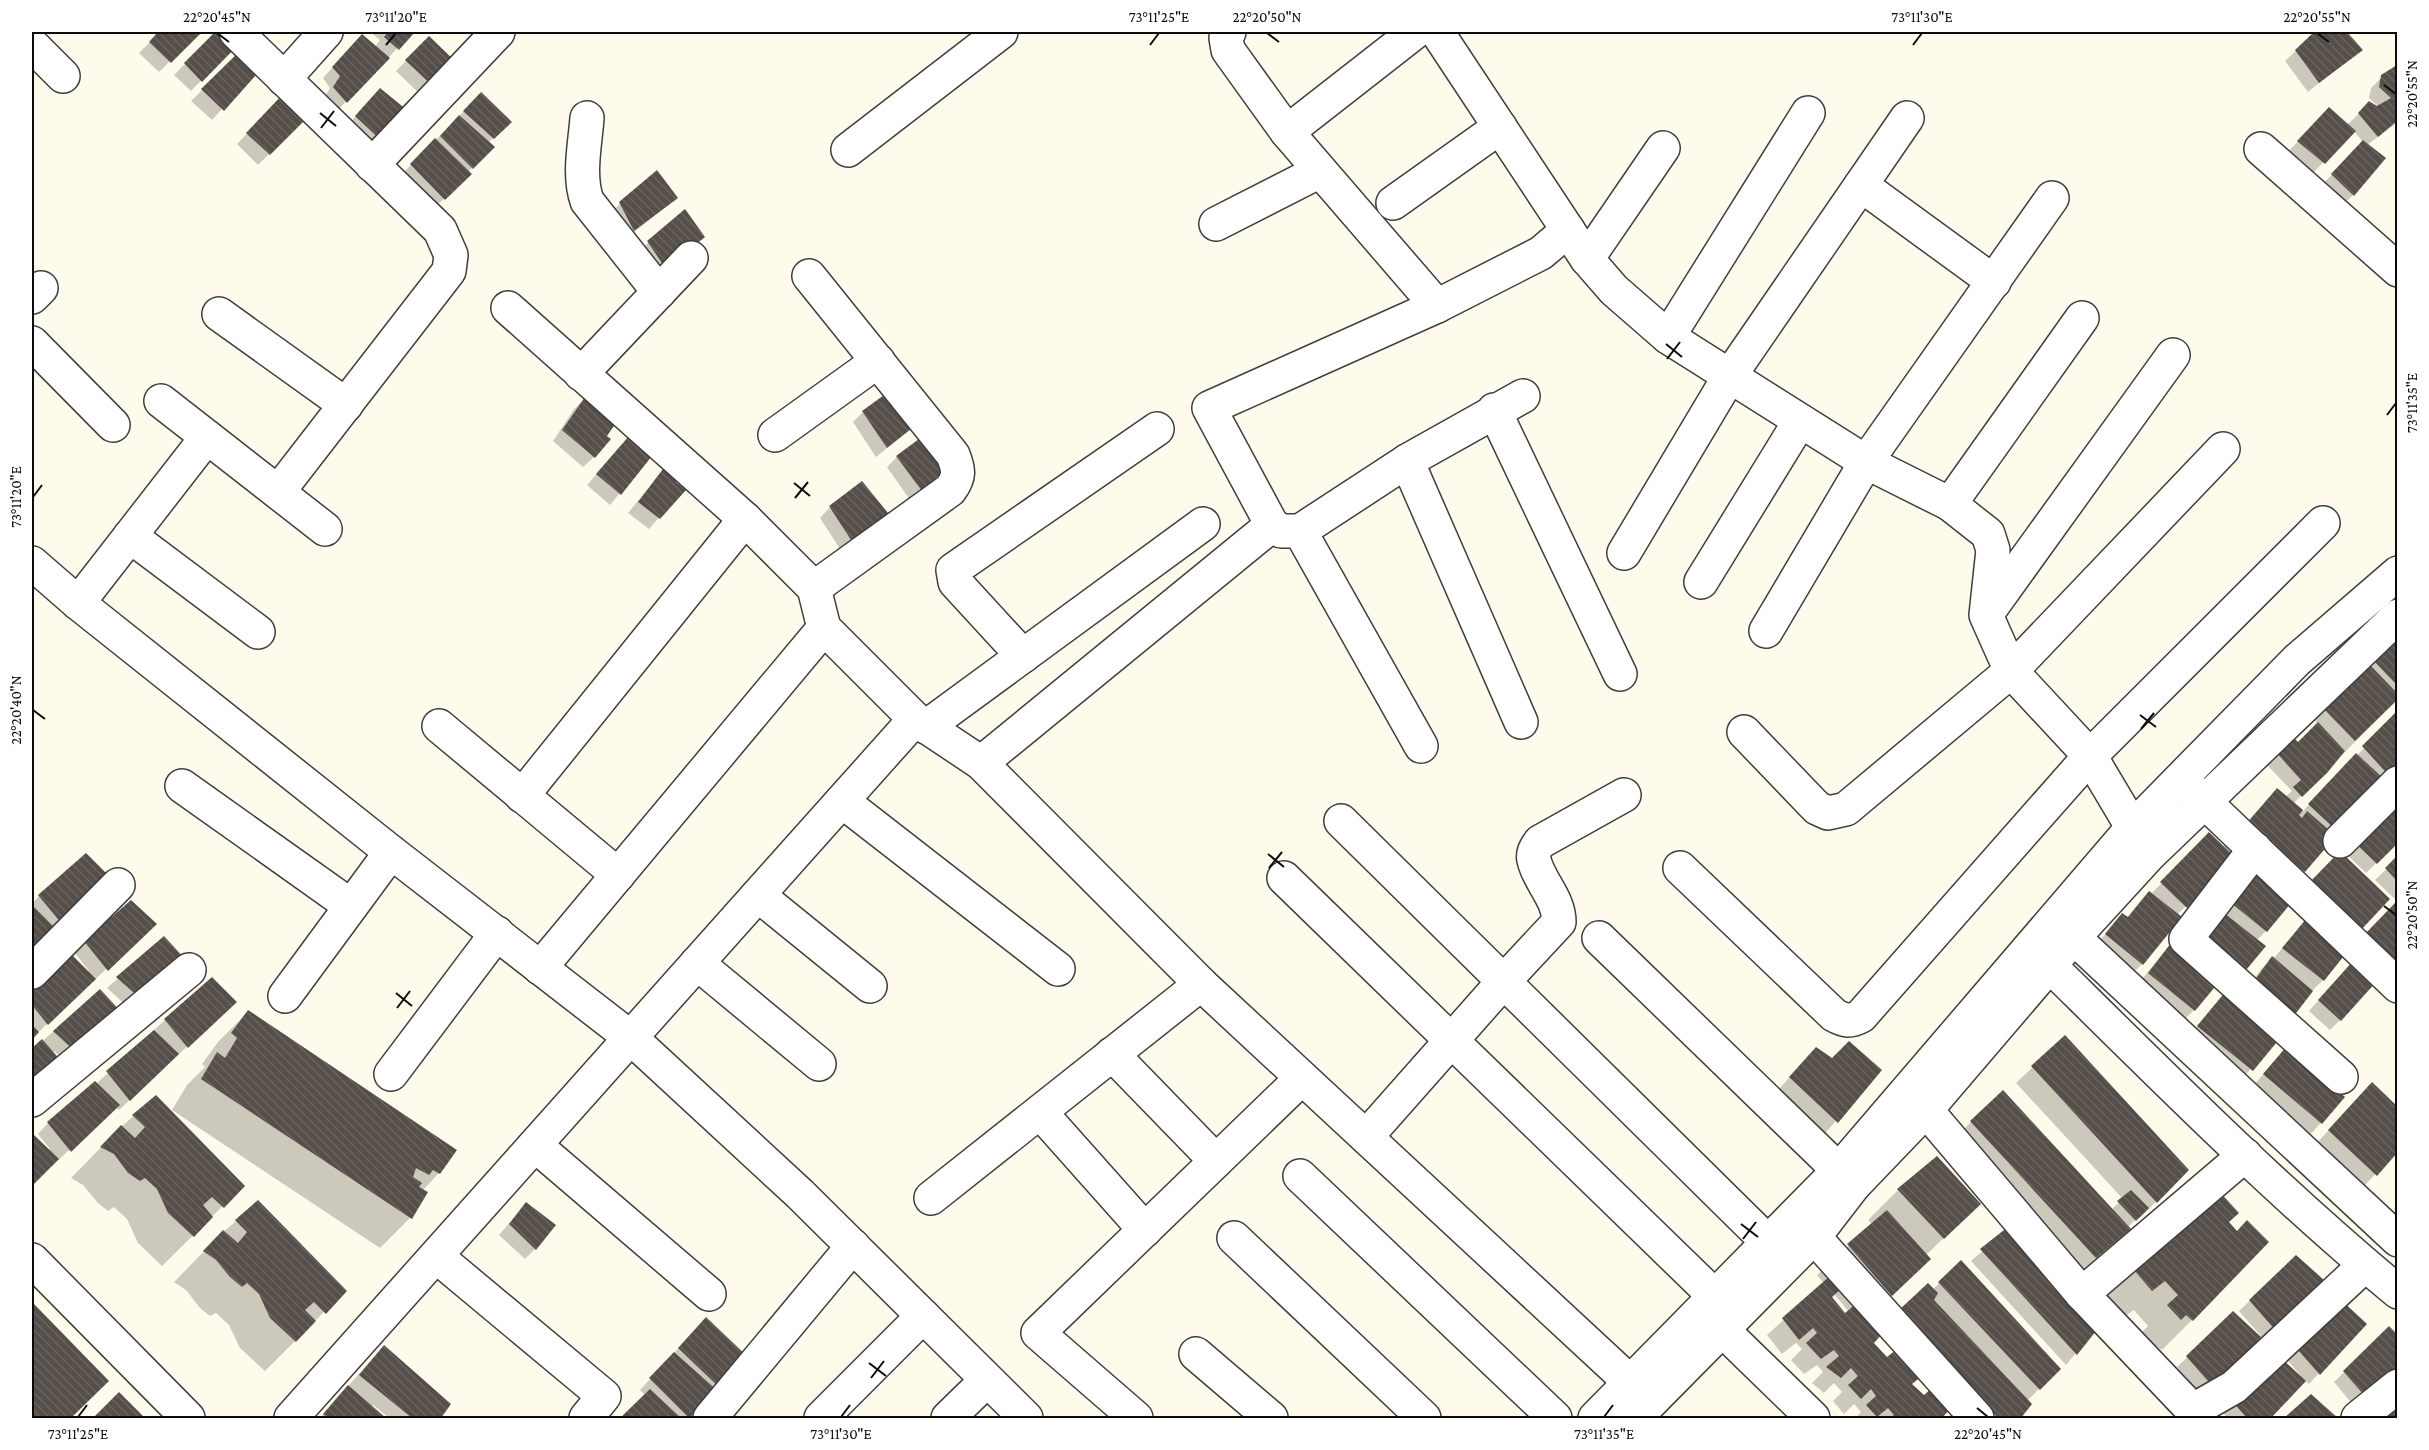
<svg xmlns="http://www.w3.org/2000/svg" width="2429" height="1450" viewBox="0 0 2429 1450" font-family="'Crimson Pro',serif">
<defs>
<pattern id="building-back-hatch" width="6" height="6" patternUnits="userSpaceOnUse" patternTransform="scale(1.5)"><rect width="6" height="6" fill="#554e49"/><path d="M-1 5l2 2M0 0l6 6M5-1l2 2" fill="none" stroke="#68635f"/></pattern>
</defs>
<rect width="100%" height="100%" fill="#fffbec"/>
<g fill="#0003" fill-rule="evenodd">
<polygon points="160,32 200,32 159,72 139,53"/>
<polygon points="217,32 225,32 237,44 191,91 174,75"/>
<polygon points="370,32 413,32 336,112 324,98 330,88 323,78 352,46 375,47 380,40"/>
<polygon points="2316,32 2345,32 2361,49 2308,92 2285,61"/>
<polygon points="429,38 456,64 425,99 396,71"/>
<polygon points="244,49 261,67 212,120 191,101"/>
<polygon points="2398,67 2398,122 2367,145 2353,195 2343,205 2322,185 2363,142 2354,131 2313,173 2288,152 2329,109 2347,125 2370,103 2379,107 2369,98 2371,88 2382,77"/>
<polygon points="481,94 510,122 488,143 493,147 468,172 470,174 433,209 401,175"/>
<polygon points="284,95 308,115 258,165 237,144"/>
<polygon points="370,101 411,115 374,153 346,127"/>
<polygon points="676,198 623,241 609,214 620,204"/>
<polygon points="684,211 703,236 655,278 637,253"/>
<polygon points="585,399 604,436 594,457 583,467 553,441 574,409"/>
<polygon points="863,412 903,435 876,457 853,422"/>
<polygon points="618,449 650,456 610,505 587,485"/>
<polygon points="897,457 935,478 910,500 887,467"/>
<polygon points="669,463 674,483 683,490 649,529 628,513"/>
<polygon points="830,507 886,513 842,552 820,518"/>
<polygon points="2398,632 2398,699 2293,804 2302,812 2398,713 2398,771 2279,895 2266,931 2256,941 2191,953 2228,863 2177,915 2142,964 2132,974 2096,945 2122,915 2127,918 2139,903 2149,893 2151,894 2209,834 2223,847 2277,790 2285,797 2292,791 2267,765 2294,740 2298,744 2318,724 2315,720 2393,644"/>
<polygon points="2398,792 2398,842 2366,873 2341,849"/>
<polygon points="2398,858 2398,902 2375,880"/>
<polygon points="109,878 32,953 32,904 39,896"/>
<polygon points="131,902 144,934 32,1038 32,991 71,956 87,972 89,971 75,953"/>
<polygon points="2395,905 2398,907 2398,987"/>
<polygon points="2306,921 2345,952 2323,980 2312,991 2240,998 2262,968 2273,959"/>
<polygon points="164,938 130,1009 107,988"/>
<polygon points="2161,956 2194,1010 2184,1020 2138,984"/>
<polygon points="2343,973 2340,1020 2330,1030 2309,1011"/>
<polygon points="100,991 66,1062 54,1051 32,1092 32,1050"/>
<polygon points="2216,1004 2279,1037 2241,1080 2188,1037"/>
<polygon points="224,1012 119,1110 116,1107 32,1184 32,1139 34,1137 48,1150 50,1149 38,1134 48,1123 96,1084 165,1020"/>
<polygon points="248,1012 439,1173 422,1191 426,1193 410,1218 380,1248 172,1110 187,1085 205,1067 202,1064 218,1042"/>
<polygon points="2065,1037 2187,1170 2140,1218 2139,1216 2128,1227 2129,1229 2113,1245 2079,1273 1955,1138 1971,1122 2111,1210 2123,1199 2016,1083"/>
<polygon points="2276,1059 2343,1097 2311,1134 2254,1085"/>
<polygon points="1832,1060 1880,1070 1821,1138 1775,1094 1800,1065"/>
<polygon points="2372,1084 2398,1108 2398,1151 2360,1190 2313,1147"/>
<polygon points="155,1097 243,1186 162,1266 138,1243 127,1219 114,1207 108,1211 98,1203 83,1185 71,1178 121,1127"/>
<path d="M1898,1190L1948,1234L1926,1255L1929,1259L1868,1319L1872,1343L1924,1397L1949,1408L1940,1418H1855L1861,1412L1854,1404L1844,1414L1833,1401L1842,1392L1834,1383L1824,1393L1812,1383L1823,1372L1817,1365L1804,1374L1791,1360L1802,1349L1796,1343L1782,1354L1767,1335L1824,1283L1817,1275L1872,1224L1868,1220ZM1834,1294L1849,1312L1845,1316L1831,1298Z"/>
<polygon points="2207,1194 2227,1223 2192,1320 2162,1350 2155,1345 2150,1349 2138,1336 2148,1326 2134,1310 2120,1320 2098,1295"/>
<polygon points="258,1203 345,1291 265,1371 240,1348 229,1325 216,1313 210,1316 200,1308 186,1290 174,1282 223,1232"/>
<polygon points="526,1204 535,1249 525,1259 499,1235"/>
<polygon points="2009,1228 2098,1326 2066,1365 1971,1261"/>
<polygon points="2296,1257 2322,1280 2265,1341 2260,1335 2203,1397 2177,1367 2233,1313 2259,1336 2260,1335 2239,1311"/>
<polygon points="1961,1262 2059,1369 2027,1401 2030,1404 2019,1418 1978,1418 1928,1285 1932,1290"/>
<polygon points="34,1306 107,1381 69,1418 32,1418 32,1309"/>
<polygon points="2365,1324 2309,1384 2305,1380 2269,1418 2228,1418 2222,1412 2278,1357 2300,1377 2301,1376 2283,1355"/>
<polygon points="2389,1328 2398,1336 2398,1371 2359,1412 2334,1382"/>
<polygon points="696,1329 749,1360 688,1418 622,1418 646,1396 640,1390"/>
<polygon points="373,1358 449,1405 439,1418 389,1418 373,1405 371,1407 384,1418 320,1418"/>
<polygon points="119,1394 143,1418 95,1418"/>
<polygon points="2311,1396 2336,1418 2287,1418"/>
</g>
<g fill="url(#building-back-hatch)">
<polygon points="158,32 202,32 171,63 149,42"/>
<polygon points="215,32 227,32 239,44 202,82 184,63"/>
<polygon points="388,32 415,32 399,50 384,37"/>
<polygon points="2314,32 2347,32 2363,50 2319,83 2295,50"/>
<polygon points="362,34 390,58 347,103 333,87 340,76 332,67"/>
<polygon points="429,36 458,64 437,90 405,60"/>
<polygon points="244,47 263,67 224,111 201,89"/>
<polygon points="2397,65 2397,121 2378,137 2358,113 2369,101 2377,106 2391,98 2379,87 2381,75"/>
<polygon points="380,88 413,115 385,144 355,116"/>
<polygon points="481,92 512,122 494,139 463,111"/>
<polygon points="284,93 310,115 270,155 246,133"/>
<polygon points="2329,107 2356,131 2325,164 2297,141"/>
<polygon points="459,115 495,147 473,169 440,136"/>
<polygon points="435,138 472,174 445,200 410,164"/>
<polygon points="2363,140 2386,158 2354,196 2331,174"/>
<polygon points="657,170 678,198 634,231 619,202"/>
<polygon points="685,209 705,237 666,269 647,241"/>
<polygon points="891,390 916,425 887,448 862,411"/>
<polygon points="585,397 620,417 607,436 611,439 595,458 562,430"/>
<polygon points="927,433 947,468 922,491 896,456"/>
<polygon points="629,436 652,456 621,495 596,474"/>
<polygon points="669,461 683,472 676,482 686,490 660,519 638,502"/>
<polygon points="862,481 888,513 853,543 829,506"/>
<polygon points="2397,638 2397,685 2374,661"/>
<polygon points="2370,665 2397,693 2397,700 2355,741 2324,709"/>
<polygon points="2397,711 2397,773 2392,779 2362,746"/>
<polygon points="2318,722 2345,751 2327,773 2302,797 2293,787 2301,780 2277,753 2294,738 2298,742"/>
<polygon points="2356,753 2385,780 2337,831 2308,804"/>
<polygon points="2277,788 2303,810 2299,815 2302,818 2307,811 2336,836 2305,872 2247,823"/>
<polygon points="2397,800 2397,844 2377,864 2350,838"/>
<polygon points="2209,832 2235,857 2187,908 2160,882"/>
<polygon points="2340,851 2390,899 2360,931 2309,883"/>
<polygon points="86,853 111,878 62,924 38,895"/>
<polygon points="2397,856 2397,881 2385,868"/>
<polygon points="2249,870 2291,903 2267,932 2226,899"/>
<polygon points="2149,891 2182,917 2143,965 2105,934 2122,913 2128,917"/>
<polygon points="131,900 157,924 108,971 84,941"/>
<polygon points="2395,903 2397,905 2397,967 2364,935"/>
<polygon points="32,905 57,930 32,955"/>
<polygon points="2224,913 2266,946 2242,975 2201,942"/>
<polygon points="2306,919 2347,952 2324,981 2282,948"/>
<polygon points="164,936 186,960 141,999 116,977"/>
<polygon points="2171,943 2219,982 2195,1011 2148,973"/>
<polygon points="71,954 96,979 48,1025 32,1005 32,989"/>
<polygon points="2272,956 2313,991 2290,1021 2250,987"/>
<polygon points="2353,961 2377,981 2341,1021 2318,1000"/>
<polygon points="212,977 237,1002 188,1048 164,1019"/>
<polygon points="100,989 123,1014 77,1053 53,1031"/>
<polygon points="2226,991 2281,1037 2253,1071 2197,1026"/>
<polygon points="248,1010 457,1150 440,1174 433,1170 429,1175 416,1168 413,1177 422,1183 419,1187 428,1192 412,1219 201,1079 217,1052 225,1058 237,1038 231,1033"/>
<polygon points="32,1025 39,1032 32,1040"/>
<polygon points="154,1030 179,1054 130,1101 106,1071"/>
<polygon points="2065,1035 2189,1170 2157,1203 2031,1066"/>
<polygon points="42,1039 64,1064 32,1092 32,1048"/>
<polygon points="1849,1041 1882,1070 1838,1123 1789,1077 1816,1047 1832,1058"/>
<polygon points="2287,1046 2345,1097 2322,1124 2263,1074"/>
<polygon points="95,1081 120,1105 71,1152 47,1122"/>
<polygon points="2372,1082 2397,1106 2397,1153 2377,1176 2328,1130"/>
<polygon points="2003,1090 2131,1229 2096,1258 1970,1121"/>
<polygon points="156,1095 245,1186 224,1208 212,1197 203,1205 213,1217 194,1237 168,1213 157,1189 145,1178 140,1181 128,1173 114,1154 100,1147 121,1125 135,1138 145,1127 132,1115"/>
<polygon points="34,1135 59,1159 32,1186 32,1137"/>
<polygon points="1937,1156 1981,1204 1944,1239 1897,1189"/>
<polygon points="2131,1190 2149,1208 2136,1221 2117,1201"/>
<polygon points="2219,1191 2239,1213 2229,1222 2237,1231 2247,1220 2269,1242 2193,1321 2186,1315 2181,1320 2167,1305 2178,1295 2165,1281 2152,1291 2128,1263"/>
<polygon points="258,1200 347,1291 326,1314 314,1302 305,1310 316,1321 296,1342 270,1318 259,1294 247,1283 242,1287 230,1277 216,1260 203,1251 223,1230 238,1243 247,1232 235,1220"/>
<polygon points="526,1202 556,1225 536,1250 509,1224"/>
<polygon points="1887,1210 1931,1259 1892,1296 1847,1244"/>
<polygon points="2009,1226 2100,1326 2077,1355 1980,1249"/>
<polygon points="2296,1255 2324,1280 2277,1332 2249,1300"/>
<polygon points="1961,1260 2061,1369 2040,1390 1938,1282"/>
<polygon points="1831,1275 1842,1288 1832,1297 1845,1313 1856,1304 1882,1334 1874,1343 1887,1357 1897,1349 1922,1376 1912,1384 1924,1395 1932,1388 1951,1408 1942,1418 1889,1418 1894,1415 1888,1408 1877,1417 1866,1405 1876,1396 1871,1389 1861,1399 1848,1385 1858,1376 1851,1368 1841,1378 1826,1367 1839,1356 1834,1350 1821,1359 1806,1343 1817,1333 1813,1328 1799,1340 1782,1318"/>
<polygon points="1928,1283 1938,1293 1934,1300 2032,1404 2021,1418 1998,1418 1899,1310"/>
<polygon points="2339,1298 2367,1324 2320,1375 2292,1343"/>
<polygon points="34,1304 109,1381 71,1418 32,1418 32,1307"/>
<polygon points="2233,1311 2261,1337 2214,1388 2186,1356"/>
<polygon points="706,1317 751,1360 721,1389 678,1348"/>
<polygon points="2389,1326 2397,1334 2397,1374 2371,1403 2343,1371"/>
<polygon points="384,1345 451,1404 441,1418 412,1418 359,1375"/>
<polygon points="674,1352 719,1392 689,1418 649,1378"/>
<polygon points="2278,1355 2306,1381 2271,1418 2247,1418 2231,1400"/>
<polygon points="348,1385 386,1418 328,1418 323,1414"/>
<polygon points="650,1389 681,1418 620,1418"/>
<polygon points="119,1392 145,1418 93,1418"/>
<polygon points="2311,1394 2338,1418 2284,1418"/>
<polygon points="2397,1400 2397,1418 2390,1418 2386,1415"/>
</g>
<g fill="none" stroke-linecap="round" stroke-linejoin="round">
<g stroke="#3f3f3f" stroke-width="36">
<g id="minor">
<polyline points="236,32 440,230 451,255 449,271 278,492"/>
<polyline points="1229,32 1226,38 1228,50 1287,132 1437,306"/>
<polyline points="1437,32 1587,259 1614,290 1668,337 1866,462 1950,504 1988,534 1993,550 1986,615 2011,671 2090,756 2149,855"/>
<polyline points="32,45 63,76"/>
<polyline points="284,79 326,32"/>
<path d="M587,118C585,145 578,175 587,201L659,292"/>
<polyline points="1287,132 1415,32"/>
<polyline points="2261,149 2398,270"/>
<polyline points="848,150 1001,32"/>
<polyline points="372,165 498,32"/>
<polyline points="1861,185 1994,282"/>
<polyline points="1393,203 1500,127"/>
<polyline points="1216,224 1320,171"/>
<polyline points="1587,259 1663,148"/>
<path d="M809,276L953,455C959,470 960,477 950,490L814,588"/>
<polyline points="32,297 41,288"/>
<polyline points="508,308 745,519 814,588 824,628 915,719 981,763 1201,984 1631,1383"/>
<polyline points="219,314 346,405"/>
<polyline points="1668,337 1808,113"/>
<polyline points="32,343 113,425"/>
<polyline points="581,374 691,258"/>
<polyline points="161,401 325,529"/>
<polyline points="1494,410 1620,674"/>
<polyline points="775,435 878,361"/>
<polyline points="1407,461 1521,722"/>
<polyline points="1950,504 2082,318"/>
<polyline points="1272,525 1209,408 1437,306 1541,253 1568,230"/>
<polyline points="1300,531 1421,746"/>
<polyline points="130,536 258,632"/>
<polyline points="1624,553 1729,377 1907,118"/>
<polyline points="32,563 78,603 391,852 631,1038 800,1194 1026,1418"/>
<polyline points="1701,582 1800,421"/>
<polyline points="78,603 207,437"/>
<polyline points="1988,612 2173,355"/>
<polyline points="1766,631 1866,462 2052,198"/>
<polyline points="1023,656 955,582 953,570 1157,429"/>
<polyline points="439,726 618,875"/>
<polyline points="926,727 1203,524"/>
<polyline points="1744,732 1817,808 1828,813 1846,809 2011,671 2223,449"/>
<polyline points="981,763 1272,525 1281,531 1300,531 1407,461 1523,396"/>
<polyline points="182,786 351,906"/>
<polyline points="2188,786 2398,986"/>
<polyline points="522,796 745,519"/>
<polyline points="842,801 1058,969"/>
<polyline points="1341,821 1784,1258"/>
<polyline points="2340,841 2398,783"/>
<polyline points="2255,849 2186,939 2341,1077"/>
<path d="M1680,868L1834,1015C1845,1021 1850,1022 1861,1016L2090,756L2323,523"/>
<polyline points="1284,878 1730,1311"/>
<polyline points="758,895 870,986"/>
<polyline points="2057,922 2398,1240"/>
<polyline points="1599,938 1854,1185"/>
<path d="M2034,950C2152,1066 2270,1186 2398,1292"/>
<polyline points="697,963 819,1064"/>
<polyline points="540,968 824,628"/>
<polyline points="32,972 118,885"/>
<polyline points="285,996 391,852"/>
<polyline points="1112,1054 1216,1161"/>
<polyline points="391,1074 497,933"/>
<polyline points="32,1100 189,970"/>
<polyline points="1926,1110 2082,1294 2200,1418"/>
<polyline points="1040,1112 1145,1230"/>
<path d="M1366,1137L1504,981L1559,922C1559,898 1539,882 1534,860C1532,853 1536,847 1540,842L1624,795"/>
<polyline points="535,1145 709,1294"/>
<polyline points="1300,1176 1555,1418"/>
<polyline points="931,1198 1201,984"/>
<polyline points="1814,1237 1977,1418"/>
<polyline points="1234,1238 1424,1418"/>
<polyline points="436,1256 604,1396 586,1418"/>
<polyline points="32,1260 188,1418"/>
<polyline points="2082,1294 2245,1155"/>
<polyline points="1705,1313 1813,1418"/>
<polyline points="1196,1354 1271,1418"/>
<polyline points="2192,1411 2234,1387 2365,1265"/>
<polyline points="291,1418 915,719"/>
<polyline points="710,1418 853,1246"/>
<polyline points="821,1418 923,1316"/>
<polyline points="948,1418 987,1380"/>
<polyline points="1136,1418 1038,1333 1302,1078"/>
<polyline points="1595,1418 1839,1170 2133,827 2297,660 2398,573"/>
<polyline points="1635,1418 1814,1237 1854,1185 1926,1110 2073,938 2149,855 2398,616"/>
<polyline points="2358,1418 2398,1386"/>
</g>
</g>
<use href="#minor" stroke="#fff" stroke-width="33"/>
</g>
<path fill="none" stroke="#0c0c0c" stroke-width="2" d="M217,33L229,42M1267,33L1279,42M2317,33L2329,42M386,45L396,33M1150,45L1159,33M1913,45L1922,33M2384,85L2396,94M320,113L336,126M321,128L334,111M1666,344L1682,357M1667,359L1680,342M2387,415L2396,403M794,483L810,496M33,497L42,485M795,498L808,482M33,710L45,719M2140,715L2156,727M2141,729L2154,713M1268,854L1284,867M1269,868L1282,852M2384,906L2396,915M396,993L412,1006M397,1008L410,991M1741,1224L1758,1237M1743,1239L1756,1222M869,1363L886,1376M871,1378L884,1361M1977,1408L1988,1417M78,1417L87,1405M841,1417L850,1405M1604,1417L1613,1405"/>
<rect width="2429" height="1450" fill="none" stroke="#ffffff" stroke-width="66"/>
<rect x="33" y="33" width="2363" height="1384" fill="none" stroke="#0c0c0c" stroke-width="2"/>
<g font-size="15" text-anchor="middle" fill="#0c0c0c">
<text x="217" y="22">22°20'45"N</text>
<text x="396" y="22">73°11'20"E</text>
<text x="1159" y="22">73°11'25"E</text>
<text x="1267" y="22">22°20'50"N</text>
<text x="1922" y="22">73°11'30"E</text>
<text x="2317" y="22">22°20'55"N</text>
<text transform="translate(2412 94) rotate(-90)" y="5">22°20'55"N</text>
<text transform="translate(2412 403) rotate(-90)" y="5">73°11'35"E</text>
<text transform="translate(16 497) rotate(-90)" y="5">73°11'20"E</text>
<text transform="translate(16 710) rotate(-90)" y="5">22°20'40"N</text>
<text transform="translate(2412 915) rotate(-90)" y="5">22°20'50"N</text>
<text x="78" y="1439">73°11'25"E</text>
<text x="841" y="1439">73°11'30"E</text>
<text x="1604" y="1439">73°11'35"E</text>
<text x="1988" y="1439">22°20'45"N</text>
</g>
</svg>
